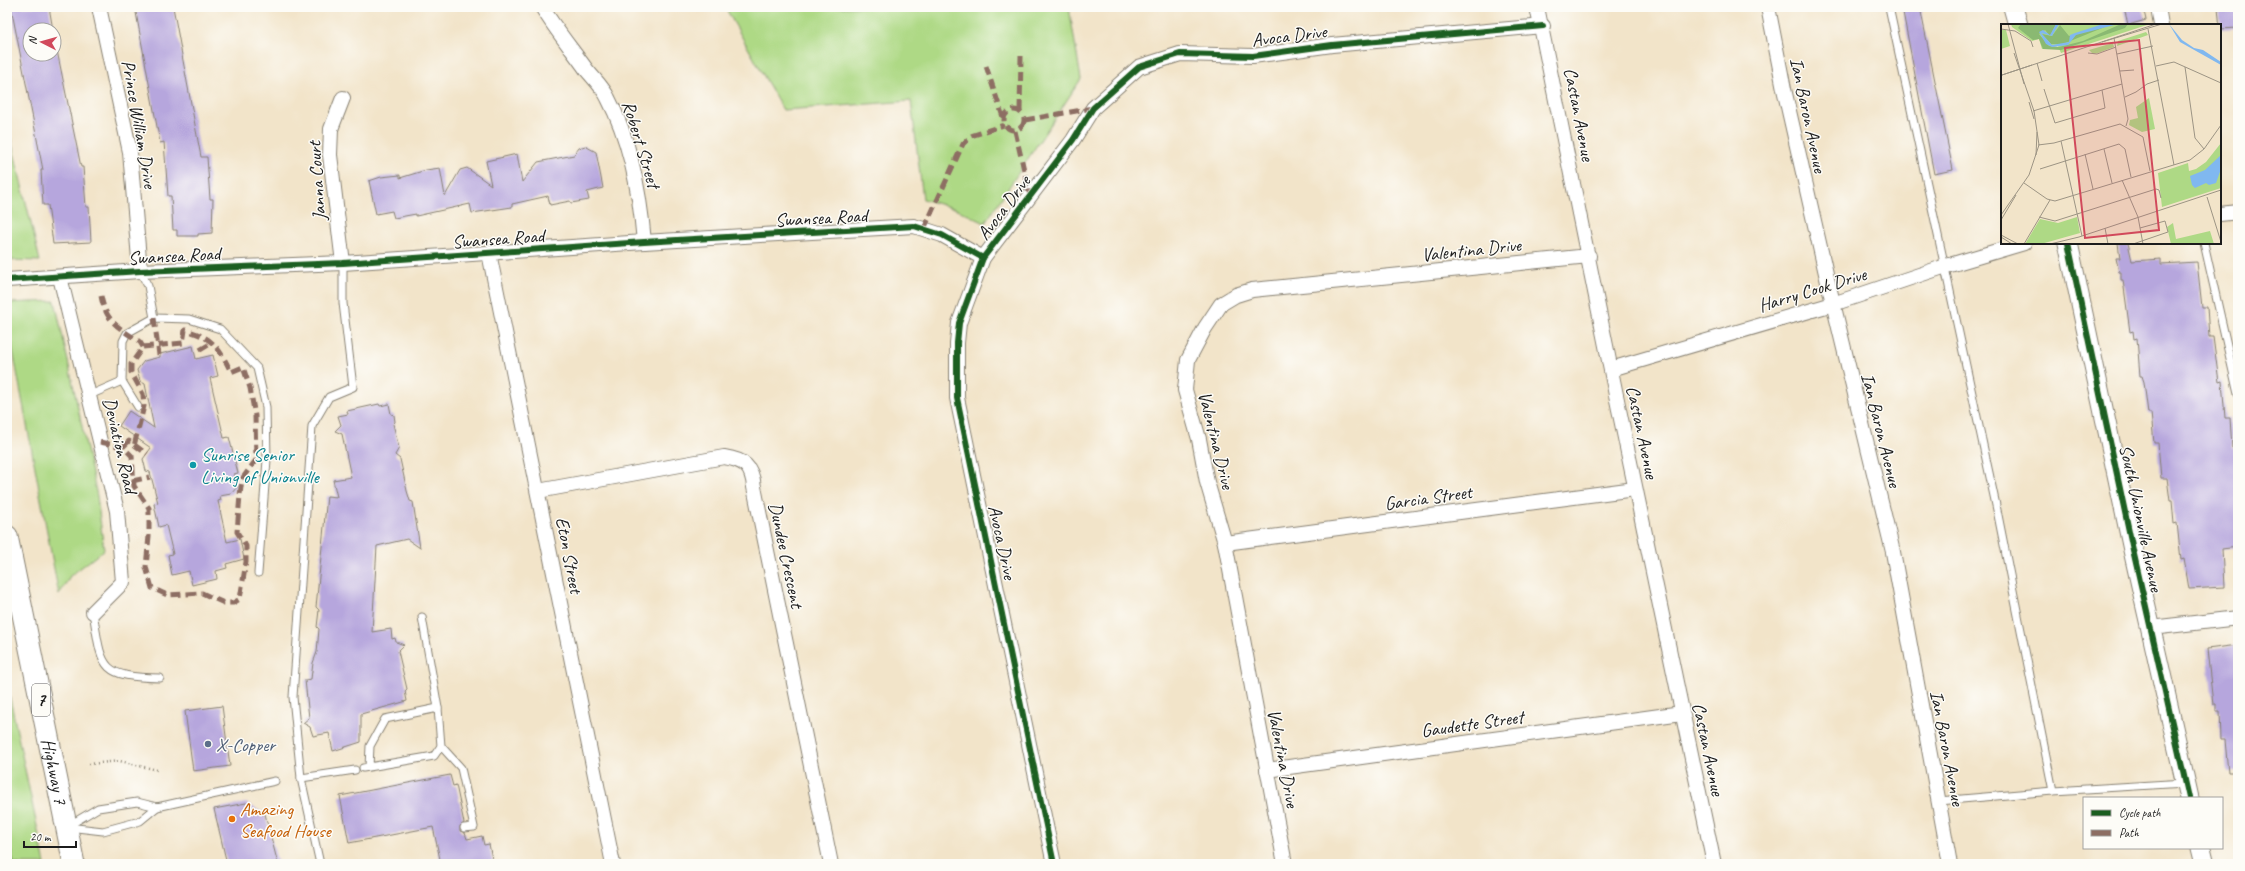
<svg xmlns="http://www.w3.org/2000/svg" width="2245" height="871" viewBox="0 0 2245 871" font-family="Caveat,sans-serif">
<rect width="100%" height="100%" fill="#fdfcf7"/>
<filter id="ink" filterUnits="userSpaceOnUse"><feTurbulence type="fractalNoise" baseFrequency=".025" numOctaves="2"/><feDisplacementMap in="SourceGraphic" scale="8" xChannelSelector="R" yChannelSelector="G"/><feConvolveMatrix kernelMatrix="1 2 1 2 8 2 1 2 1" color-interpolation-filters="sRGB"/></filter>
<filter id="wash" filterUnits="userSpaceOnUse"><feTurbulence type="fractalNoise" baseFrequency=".012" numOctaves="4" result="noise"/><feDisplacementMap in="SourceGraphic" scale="16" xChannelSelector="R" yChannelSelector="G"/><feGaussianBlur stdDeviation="0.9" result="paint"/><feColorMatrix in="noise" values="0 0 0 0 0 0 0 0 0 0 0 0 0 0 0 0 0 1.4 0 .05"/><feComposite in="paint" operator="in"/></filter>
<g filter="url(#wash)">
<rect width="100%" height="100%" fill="#f2e4c9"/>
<g fill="#aed985" stroke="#657a50">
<polygon points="725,7 1069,7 1081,79 985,223 956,209 923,199 911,101 783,110"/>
<polygon points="7,123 40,261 7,260"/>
<polygon points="55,301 97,496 104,550 70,576 59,595 10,335 7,332 7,303"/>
<polygon points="7,684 45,864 7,864"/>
</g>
<polygon fill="#8ab972" stroke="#536a47" points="7,834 14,864 7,864"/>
<g id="blocks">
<g fill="#b6a6dd">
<polygon points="11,7 49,7 53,30 30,30 30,54 54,54 54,36 81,167 83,167 86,207 89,207 91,242 53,244 48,205 43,205 41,170 43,170"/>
<polygon points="135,7 173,7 201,157 207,157 210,199 213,199 212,233 198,234 198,236 177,236 177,230 173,230 171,196 168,196 164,142 160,143"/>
<polygon points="1902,7 1920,7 1953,170 1934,174"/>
<polygon points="2124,7 2143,7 2146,20 2128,25"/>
<polygon points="2218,7 2238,7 2238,28 2220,29"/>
<polygon points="585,146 596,152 603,188 587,192 589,200 571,203 570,201 550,205 548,196 512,204 512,207 472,213 470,204 416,216 416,214 394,218 392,211 376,214 369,181 381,177 400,175 400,178 426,170 440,168 445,196 460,170 467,168 491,185 486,161 517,154 522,182 538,162 574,155 579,148"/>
<polygon points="2118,243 2128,243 2132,261 2161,259 2161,264 2197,262 2202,307 2207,307 2209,337 2213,337 2219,382 2222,381 2225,418 2230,418 2232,448 2235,447 2238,481 2238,547 2222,549 2224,587 2189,589 2184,559 2181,560 2177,523 2174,524 2172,501 2170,501 2167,478 2161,478 2158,443 2154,443 2151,413 2148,413 2144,382 2142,376 2140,376 2137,338 2134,339 2133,331 2130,332 2123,280 2121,280 2121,272 2119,272 2116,258 2120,258"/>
<polygon points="193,346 196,359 213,355 218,376 210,378 224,438 229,437 238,473 234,474 237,487 231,494 220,496 221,500 218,501 227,542 240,539 244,559 226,564 227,568 216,571 217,579 192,585 189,571 172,575 168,555 173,554 166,525 159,527 154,504 158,503 150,472 146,471 143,459 151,448 119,426 129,411 154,428 145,384 140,381 137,370 144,361 160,357 160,354"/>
<polygon points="379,404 380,406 389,404 391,414 394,415 395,422 393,424 399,448 395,455 400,459 407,491 410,501 413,502 420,548 407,539 377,546 372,632 391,629 392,639 395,638 396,642 404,645 398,651 407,689 405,691 407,701 361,714 361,742 333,751 329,733 313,736 310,727 303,723 309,718 305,680 311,679 313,663 317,652 319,629 317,627 319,610 316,607 327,496 337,497 333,480 351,477 342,434 335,431 341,425 338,416 348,414 347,411"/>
<polygon points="2238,645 2238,772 2228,772 2225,740 2221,740 2220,711 2216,711 2216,704 2213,704 2207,649"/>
<polygon points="222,706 230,766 193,771 185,711"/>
<polygon points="450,775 453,786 456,785 464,823 460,826 460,831 465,833 467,839 482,836 484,845 489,844 493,864 441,864 433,827 349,843 340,796"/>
<polygon points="246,803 265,814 278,864 227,864 214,809"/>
</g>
</g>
</g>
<g filter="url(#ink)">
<use href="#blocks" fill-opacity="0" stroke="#878072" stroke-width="1"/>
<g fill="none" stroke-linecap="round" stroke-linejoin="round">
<g stroke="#878072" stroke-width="9">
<g id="lane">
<polyline points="1889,7 1997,510 2053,791"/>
<polyline points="2204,243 2238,394"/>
<polyline points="140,271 148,286 154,318"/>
<polyline points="90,395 122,381"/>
<polyline points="138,407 122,381 123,341 127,333 154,318 189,319 220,329 257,368 266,407 267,460 258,573"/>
<path d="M93,612C102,667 99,677 160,678"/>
<polyline points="422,617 438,708"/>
<polyline points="441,746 461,768 474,827 464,828"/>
<polyline points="363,768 434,756 441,746 438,708 385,719 370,746 369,767"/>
<polyline points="301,778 355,770"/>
<polyline points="1939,801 2053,791 2185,783"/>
<polyline points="68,826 98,808 137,802 157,807 275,781"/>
<polyline points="68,827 103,831 140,821 157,807"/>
<polyline points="320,864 301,778 293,697 312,426 329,397 353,387 343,303 343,263"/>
</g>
</g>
<g stroke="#878072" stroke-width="16">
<g id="street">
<polyline points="99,7 130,152 140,271"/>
<path d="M542,7C555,29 571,48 586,69C593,78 603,87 608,98C631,142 640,193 644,242"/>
<polyline points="1537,7 1616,395 1714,864"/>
<polyline points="1768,7 1784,89 1827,278 1893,552 1950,864"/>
<polyline points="2158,7 2161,25"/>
<polyline points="2220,214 2238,212"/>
<polyline points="489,253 613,864"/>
<polyline points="343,263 330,155 331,129 343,98"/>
<polyline points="60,277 117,511 123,582 93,612"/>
<polyline points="7,280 140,271 343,263 644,242 914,226 942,235 983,258"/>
<polyline points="1611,369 1833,304 1943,267 2024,243"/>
<path d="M538,491L724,457C744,460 752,466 754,487L831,864"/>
<polyline points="1225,543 1635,489"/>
<polyline points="2151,628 2238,618"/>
<polyline points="1267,770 1682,713"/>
<polyline points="1054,864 957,398 957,343 959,323 983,258 1073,140 1093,108 1139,67 1180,54 1253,56 1332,45 1543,26"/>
<polyline points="1285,864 1225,543 1207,482 1199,439 1185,390 1188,360 1205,328 1221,304 1236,295 1252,290 1589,256"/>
</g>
</g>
<g stroke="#878072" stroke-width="21">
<g id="secondary">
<polyline points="2013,7 2018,25"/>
<polyline points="2068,243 2133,550 2189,798"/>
<polyline points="2201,848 2205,864"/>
</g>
</g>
<g stroke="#878072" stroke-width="23">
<g id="primary">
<path id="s1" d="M7,536L74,864"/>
</g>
</g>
<polyline stroke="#878072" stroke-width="2.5" stroke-dasharray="1 3" stroke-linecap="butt" points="89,764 120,761 157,770"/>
<use href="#lane" stroke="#fff" stroke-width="7"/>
<use href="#street" stroke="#fff" stroke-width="14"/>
<use href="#secondary" stroke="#fff" stroke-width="19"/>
<use href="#primary" stroke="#fff" stroke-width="21"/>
<g stroke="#8d6e63" stroke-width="5" stroke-dasharray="10 5" stroke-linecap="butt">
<polyline points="986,66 1003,117"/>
<circle cx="1014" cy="120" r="10"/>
<polyline points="1020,111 1021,56"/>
<polyline points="1025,120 1093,108"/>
<polyline points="1015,131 1030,196"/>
<polyline points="924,229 963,144 971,136 1004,125"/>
<path d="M101,296C106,323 120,328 140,342L143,347"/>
<polyline points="154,318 159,355"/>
<polyline points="200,350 213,342"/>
<path d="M100,442L123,447L132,456L134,486L149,508V536L146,567L152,588L167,595L202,593L224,603H233L240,599L246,562V546L237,532L240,495L242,479L256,460L255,416L250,388L243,367L231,372C219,347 212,337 185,330L183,343L143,347L131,364V372L143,394L144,406L134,446"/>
<polyline points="123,447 129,441 147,454"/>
<polyline points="132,481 150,477"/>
</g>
<g stroke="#fdfcf7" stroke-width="8">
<g id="cycleway">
<polyline points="2068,243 2133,550 2189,798"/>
<polyline points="7,280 140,271 343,263 644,242 914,226 942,235 983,258"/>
<polyline points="1054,864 957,398 957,343 959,323 983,258 1073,140 1093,108 1139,67 1180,54 1253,56 1332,45 1543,26"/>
</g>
</g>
<use href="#cycleway" stroke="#1b5e20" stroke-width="6"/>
</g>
</g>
<circle fill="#0f9aa8" stroke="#fdfcf7" stroke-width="1.5" cx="193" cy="465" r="4"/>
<circle fill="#5c6f8a" stroke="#fdfcf7" stroke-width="1.5" cx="208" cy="744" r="4"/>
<circle fill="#e8710a" stroke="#fdfcf7" stroke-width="1.5" cx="232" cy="819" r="4"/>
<g text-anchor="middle" stroke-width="3" stroke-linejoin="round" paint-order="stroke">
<rect fill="#fdfcf7" stroke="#605f5e" stroke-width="1" x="32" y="684" width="18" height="32" rx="3"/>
<g font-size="18" font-weight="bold" fill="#1c1c1c">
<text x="41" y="706">7</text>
</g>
<g font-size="19" fill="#1c1c1c" stroke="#fdfcf7">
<text transform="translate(1289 35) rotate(-7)" y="7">Avoca Drive</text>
<text transform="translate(1580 114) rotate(79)" y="7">Castan Avenue</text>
<text transform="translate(1809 115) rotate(78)" y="7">Ian Baron Avenue</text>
<text transform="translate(140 124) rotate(80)" y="7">Prince William Drive</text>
<text transform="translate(642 144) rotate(73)" y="7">Robert Street</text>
<text transform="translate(316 181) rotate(-94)" y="7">Janna Court</text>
<text transform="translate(1003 207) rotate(-53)" y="7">Avoca Drive</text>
<text transform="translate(821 217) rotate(-3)" y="7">Swansea Road</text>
<text transform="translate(498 238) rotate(-4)" y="7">Swansea Road</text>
<text transform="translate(1471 249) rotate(-6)" y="7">Valentina Drive</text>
<text transform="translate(174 255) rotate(-3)" y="7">Swansea Road</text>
<text transform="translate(1812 289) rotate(-17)" y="7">Harry Cook Drive</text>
<text transform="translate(1882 430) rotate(76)" y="7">Ian Baron Avenue</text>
<text transform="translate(1643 432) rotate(78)" y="7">Castan Avenue</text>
<text transform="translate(1217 440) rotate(76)" y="7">Valentina Drive</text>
<text transform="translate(121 445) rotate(77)" y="7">Deviation Road</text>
<text transform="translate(1428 497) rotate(-8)" y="7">Garcia Street</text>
<text transform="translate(2142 518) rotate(78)" y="7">South Unionville Avenue</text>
<text transform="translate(1003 542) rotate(78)" y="7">Avoca Drive</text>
<text transform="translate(570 555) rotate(79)" y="7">Eton Street</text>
<text transform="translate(787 555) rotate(78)" y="7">Dundee Crescent</text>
<text transform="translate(1472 723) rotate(-8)" y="7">Gaudette Street</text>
<text transform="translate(1948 748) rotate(79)" y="7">Ian Baron Avenue</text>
<text transform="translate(1709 749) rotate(78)" y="7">Castan Avenue</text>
<text transform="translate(1284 758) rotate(79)" y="7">Valentina Drive</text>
<text dy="7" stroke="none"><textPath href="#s1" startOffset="240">Highway 7</textPath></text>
</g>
<g font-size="19" fill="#0d838f" stroke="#fdfcf7" text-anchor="start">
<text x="201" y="461">Sunrise Senior<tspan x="201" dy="22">Living of Unionville</tspan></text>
</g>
<g font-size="19" fill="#4e5e75" stroke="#fdfcf7" text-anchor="start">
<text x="216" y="751">X-Copper</text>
</g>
<g font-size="19" fill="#c56008" stroke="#fdfcf7" text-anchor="start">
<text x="240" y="815">Amazing<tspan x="240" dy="22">Seafood House</tspan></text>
</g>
</g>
<g transform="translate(2001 24)">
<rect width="220" height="220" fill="#f2e4c9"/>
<path d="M10,0H149L60,29L57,22L41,25L38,15L31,17L11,3ZM1,6H5L9,22L0,25ZM145,8L147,11L116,22L117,17ZM112,19L113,23L97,29L92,30L88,26ZM148,74L154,105L141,108L128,101L129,96L137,94L135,83ZM220,119V164L161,183L157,149L187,139L188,147L195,145L205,138ZM76,193L79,209L40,220H24L39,195L57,199ZM172,199L175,215L209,207L213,220H170L166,203Z" fill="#aed985"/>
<path d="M20,0H56L50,11H48L44,6L38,10L48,22L58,23L82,17L120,0H127L124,4L60,26L42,25L38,15L32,16L17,4ZM104,0H111L62,20H50L41,10L51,12L59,1L68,12Z" fill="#8ab972"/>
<path d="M55,0H58L51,12L40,9L51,21L68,18L69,11L74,9L102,0H117L75,11L67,21L51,23L45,20L38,8L42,6L49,11ZM168,0L181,16L193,24L202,26L220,38V41L179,18ZM220,131V145L215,159L208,161L205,159L194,164L191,161L189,152L204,146Z" fill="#80b8f0"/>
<path fill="none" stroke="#9c9484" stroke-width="1" d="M7,0L23,60M0,5L14,7L30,17L32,23M147,5L173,141M113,14L127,95L125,102M101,18L161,0M87,29L96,30L115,23M116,30L152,22M36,39L41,57M155,42L173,38L220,59M184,43L194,114L203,125M119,47L133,46M1,51L155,0M1,51L31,41M43,65L54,99L104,84L101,66M124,73L135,68L146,60L158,56M28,78L33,95M32,87L121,60M60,117L81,212M37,121L53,119L119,100L142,113L149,147M103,125L111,159M84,130L92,165M35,131L36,108M39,145L118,120L124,125L130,153M121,156L137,193L142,220M23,159L46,175L54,177L189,136L203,125L220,101M206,173L220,218M0,191L28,151L38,121L33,87L13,29M38,193L54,197L155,165L158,166L160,174M0,196L15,171M104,204L107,220M0,211L17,220M0,213L11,220M23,220L49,176M49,220L78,213L220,166M132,220L167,208L164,197L139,204"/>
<path fill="#d1495b" fill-opacity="0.15" stroke="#d1495b" stroke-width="2" d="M138,16L158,206L84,214L64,24Z"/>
<rect width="220" height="220" fill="none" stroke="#1c1c1c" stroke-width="2"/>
</g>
<rect width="2245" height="871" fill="none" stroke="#fdfcf7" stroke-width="24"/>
<rect x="2083" y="797" width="140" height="52" fill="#fdfcf7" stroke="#a3a29f"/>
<rect x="2091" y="810" width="20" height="6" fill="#1b5e20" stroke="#a3a29f"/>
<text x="2119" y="817" font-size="12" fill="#1c1c1c">Cycle path</text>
<rect x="2091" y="830" width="20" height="6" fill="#8d6e63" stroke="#a3a29f"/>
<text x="2119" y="837" font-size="12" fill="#1c1c1c">Path</text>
<g transform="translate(42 42) rotate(276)"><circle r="19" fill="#fdfcf7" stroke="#a3a29f"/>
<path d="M0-3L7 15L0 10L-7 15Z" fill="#d1495b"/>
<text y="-6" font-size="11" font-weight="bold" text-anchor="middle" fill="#1c1c1c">N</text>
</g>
<path d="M24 841v6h52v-6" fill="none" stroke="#1c1c1c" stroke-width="2"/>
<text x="30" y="841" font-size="12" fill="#1c1c1c" stroke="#fdfcf7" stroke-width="3" paint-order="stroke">20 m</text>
</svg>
